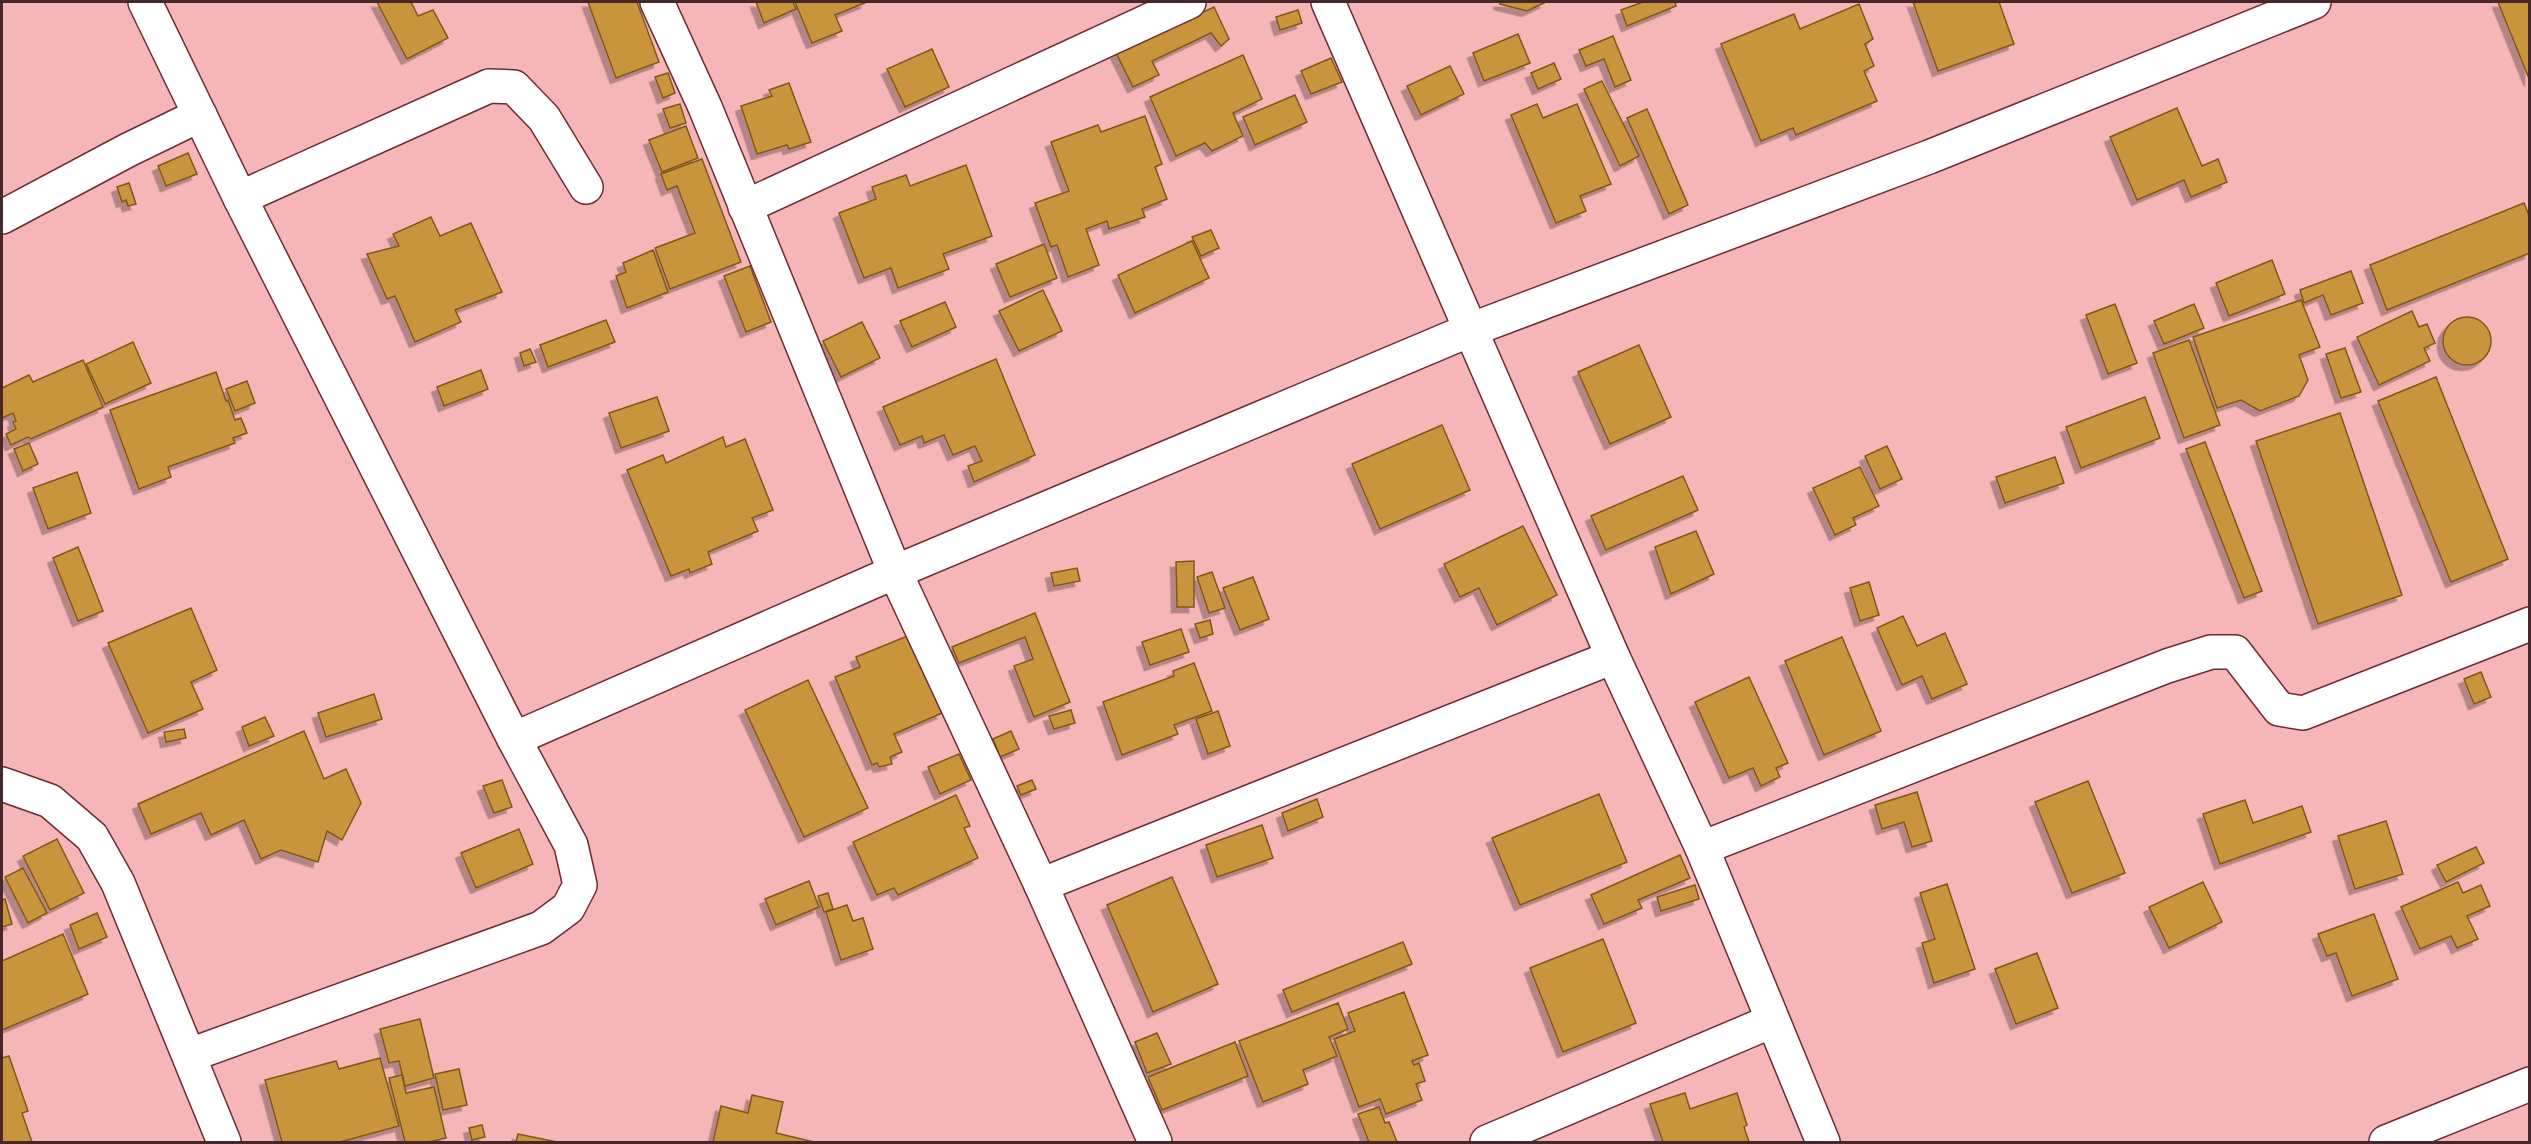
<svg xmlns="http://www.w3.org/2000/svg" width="2531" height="1144" viewBox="0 0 2531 1144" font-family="'Libre Baskerville',serif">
<defs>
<filter id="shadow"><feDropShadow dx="-5.5" dy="5.5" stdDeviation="0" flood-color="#0004"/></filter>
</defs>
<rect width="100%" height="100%" fill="#f6b5b7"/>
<g fill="#ca943d" stroke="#7f5916" stroke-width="1.5" filter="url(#shadow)">
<polygon points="377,2 411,2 418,16 433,10 448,38 407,59"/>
<polygon points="588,2 637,2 659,62 616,78"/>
<polygon points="756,2 793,2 796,9 764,23"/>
<polygon points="795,2 867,2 835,15 842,31 812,43"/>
<polygon points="1499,2 1546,2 1527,11 1500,4"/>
<polygon points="1643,2 1675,2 1676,6 1627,26 1621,10"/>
<polygon points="1913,2 1999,2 2014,44 1938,71"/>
<polygon points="2498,2 2530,2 2530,81"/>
<polygon points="1859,4 1873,39 1865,44 1874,66 1864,71 1877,101 1796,135 1793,128 1761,141 1721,44 1794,14 1800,29"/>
<polygon points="1214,7 1229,39 1221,46 1211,33 1152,61 1159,75 1133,87 1116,53"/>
<polygon points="1298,10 1302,23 1280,30 1276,17"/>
<polygon points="1518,34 1530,63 1484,81 1473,53"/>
<polygon points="1613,36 1631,80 1615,87 1604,59 1586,66 1579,50"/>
<polygon points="932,49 949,87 905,107 887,69"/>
<polygon points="1243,55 1262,99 1233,113 1243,136 1212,151 1205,143 1176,156 1150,97"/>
<polygon points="1331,58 1342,82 1311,94 1301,71"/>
<polygon points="1554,63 1561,79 1538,89 1531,73"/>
<polygon points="1450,66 1464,94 1421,115 1407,86"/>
<polygon points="668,73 675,93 663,98 655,77"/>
<polygon points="1602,81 1639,156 1620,166 1584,89"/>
<polygon points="789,83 811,142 789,149 787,145 757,154 741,106 772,96 769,90"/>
<polygon points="1295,95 1307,122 1255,145 1243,117"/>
<polygon points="680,104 686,123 670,128 663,109"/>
<polygon points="1537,104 1543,118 1577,104 1611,184 1580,196 1586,211 1556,223 1511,115"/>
<polygon points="2177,108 2202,166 2218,159 2227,182 2191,197 2184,180 2137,200 2110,137"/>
<polygon points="1647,109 1688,205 1669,214 1627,118"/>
<polygon points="1145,116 1162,164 1155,167 1167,199 1142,209 1145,217 1109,229 1107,221 1086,229 1099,265 1068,277 1057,245 1051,247 1035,203 1069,191 1051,142 1098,125 1101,132"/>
<polygon points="686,126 698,158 662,172 649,140"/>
<polygon points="188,153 197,174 166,186 158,166"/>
<polygon points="702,159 741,262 670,289 655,248 695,233 677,186 667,190 661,174"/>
<polygon points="966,165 992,236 943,254 949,269 898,288 891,268 864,278 839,213 876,199 872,187 906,175 910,186"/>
<polygon points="129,183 136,204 128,206 126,200 122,202 117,187"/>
<polygon points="2524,203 2530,218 2530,253 2387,310 2370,265"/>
<polygon points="431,217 440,236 471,223 502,292 455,310 461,322 415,342 395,296 387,299 367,254 399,246 393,234"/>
<polygon points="1211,230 1219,248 1201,256 1192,237"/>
<polygon points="1192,241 1209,278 1135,313 1118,275"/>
<polygon points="1044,244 1057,278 1010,297 996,264"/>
<polygon points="653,250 668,292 627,308 616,276 626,272 623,263"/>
<polygon points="2272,260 2285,294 2229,316 2216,283"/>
<polygon points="750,266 771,322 746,332 724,276"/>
<polygon points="2351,271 2363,303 2331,315 2323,295 2304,303 2300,290"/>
<polygon points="1043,290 1062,331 1019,351 999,311"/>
<polygon points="2301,300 2320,347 2299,355 2308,380 2299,396 2260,411 2241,400 2217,408 2193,337"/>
<polygon points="945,302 956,327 912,347 900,321"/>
<polygon points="2115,304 2137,363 2108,374 2086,315"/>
<polygon points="2194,304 2204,328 2164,344 2154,321"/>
<polygon points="2412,311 2419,327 2427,324 2435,343 2424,348 2430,361 2379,385 2357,337"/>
<circle cx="2467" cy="341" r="24"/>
<polygon points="606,320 615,342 548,367 540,345"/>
<polygon points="862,322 880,358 841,377 823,341"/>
<polygon points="2189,340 2220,425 2184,438 2153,353"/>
<polygon points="133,342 151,383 105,404 86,364"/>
<polygon points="1639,345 1671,417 1610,444 1578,372"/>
<polygon points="2345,348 2361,392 2341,398 2326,354"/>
<polygon points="530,349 536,362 524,366 520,353"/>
<polygon points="996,359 1035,455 974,482 968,466 982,461 975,446 953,455 944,435 924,443 922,436 900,445 883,407"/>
<polygon points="83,360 103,407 31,439 28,437 11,445 6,434 16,429 13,422 16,421 13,413 2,418 2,388 29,375 33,382"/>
<polygon points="481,370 488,389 444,406 437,387"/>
<polygon points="216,372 226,401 228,400 235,420 241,418 247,433 233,438 235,443 168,467 171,477 139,489 110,410"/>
<polygon points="2436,377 2508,559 2451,582 2378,401"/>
<polygon points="247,381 255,403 235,411 226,389"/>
<polygon points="657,397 669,431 621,448 609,413"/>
<polygon points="2145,397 2160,438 2081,468 2066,427"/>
<polygon points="2340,413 2402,595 2318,624 2256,441"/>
<polygon points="1442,425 1470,490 1380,529 1352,464"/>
<polygon points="723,437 726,447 745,439 773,510 752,518 758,531 708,552 712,564 690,573 689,569 671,576 627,470 663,455 666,463"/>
<polygon points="2205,442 2262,591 2244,598 2186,449"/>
<polygon points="29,443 38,464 23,471 14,449"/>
<polygon points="1887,446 1902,479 1880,489 1865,456"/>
<polygon points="2055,457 2064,483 2005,503 1996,477"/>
<polygon points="1860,467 1879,506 1853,518 1856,525 1835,535 1813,488"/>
<polygon points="77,472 91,513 48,529 33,488"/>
<polygon points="1683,476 1698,510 1606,550 1591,516"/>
<polygon points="1523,526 1557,595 1497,625 1479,588 1460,597 1444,564"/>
<polygon points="1696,531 1714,574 1671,594 1655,547"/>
<polygon points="78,547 103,611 78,621 53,558"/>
<polygon points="1194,561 1194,607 1177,607 1176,562"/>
<polygon points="1077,568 1080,581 1054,586 1051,573"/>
<polygon points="1212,572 1225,608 1209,613 1197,577"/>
<polygon points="1253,577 1269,619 1240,630 1223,588"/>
<polygon points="1869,582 1879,615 1860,621 1850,588"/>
<polygon points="191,608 217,670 191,682 203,709 148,733 108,643"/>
<polygon points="1035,613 1070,702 1034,717 1014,666 1033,659 1025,637 959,663 952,647"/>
<polygon points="1903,616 1917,646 1945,633 1967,684 1932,699 1922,676 1902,685 1877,628"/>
<polygon points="1210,620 1213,634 1200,638 1195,624"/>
<polygon points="1181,629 1189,652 1150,665 1142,642"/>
<polygon points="910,635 942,713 894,734 902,752 890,757 892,764 879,767 877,763 872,765 835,677 860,667 856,657"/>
<polygon points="1842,637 1881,731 1824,755 1785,661"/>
<polygon points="1194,663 1212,711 1174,725 1178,734 1122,755 1103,702 1174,676 1173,671"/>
<polygon points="2481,672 2491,697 2474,704 2464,679"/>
<polygon points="1749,677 1788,763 1776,768 1780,777 1761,786 1753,768 1729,778 1695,702"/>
<polygon points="808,680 868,808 804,837 745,710"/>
<polygon points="374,694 382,719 326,737 318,713"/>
<polygon points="1071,710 1075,723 1054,729 1049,716"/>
<polygon points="1218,711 1230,746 1208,754 1196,719"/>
<polygon points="265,717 274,736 249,746 242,727"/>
<polygon points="184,729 186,738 166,742 164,732"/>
<polygon points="304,731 324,779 346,769 361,803 342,840 327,831 318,862 281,850 261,859 244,820 211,835 201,813 151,834 138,804"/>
<polygon points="1011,731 1019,749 1000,757 993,739"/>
<polygon points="959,754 971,780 940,794 928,767"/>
<polygon points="502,780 512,807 494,813 483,786"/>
<polygon points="1032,780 1036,789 1021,795 1017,786"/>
<polygon points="2088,781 2125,873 2072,893 2035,802"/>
<polygon points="1917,792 1932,841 1912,847 1904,822 1882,829 1875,805"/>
<polygon points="1599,794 1627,862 1520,905 1492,838"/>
<polygon points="956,795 970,826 964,828 978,858 898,895 894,888 877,895 853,842"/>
<polygon points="1317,799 1323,817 1288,831 1282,813"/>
<polygon points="2245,800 2253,823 2302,806 2311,832 2220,864 2203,814"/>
<polygon points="2386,821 2403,874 2355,889 2338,836"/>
<polygon points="1262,825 1273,858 1217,877 1206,845"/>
<polygon points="519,829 533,864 476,888 461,853"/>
<polygon points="57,839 84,893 50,910 23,856"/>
<polygon points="2476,847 2484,863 2446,882 2437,865"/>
<polygon points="1680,855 1690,878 1638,900 1642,908 1604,924 1591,895"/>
<polygon points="23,868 47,913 28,923 5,877"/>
<polygon points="1172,877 1218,984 1153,1012 1107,905"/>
<polygon points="809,881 819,907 776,925 765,899"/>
<polygon points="2203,882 2222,922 2169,948 2149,907"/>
<polygon points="2458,882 2463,893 2481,885 2490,906 2467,916 2478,939 2457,948 2451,936 2420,949 2401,907"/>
<polygon points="1947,884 1975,969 1934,983 1922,943 1935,939 1920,893"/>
<polygon points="1695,885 1699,899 1661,911 1657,897"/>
<polygon points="828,893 833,909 824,912 818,896"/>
<polygon points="2,898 2,900 5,899 12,924 2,927"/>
<polygon points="847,905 853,921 863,918 873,949 841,960 826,912"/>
<polygon points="97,913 107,937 79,949 70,925"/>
<polygon points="2374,914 2398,979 2352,996 2336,953 2327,956 2318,934"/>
<polygon points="63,934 88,994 2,1030 2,961"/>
<polygon points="1603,939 1636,1023 1563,1052 1530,968"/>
<polygon points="1403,942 1412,964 1292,1012 1283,990"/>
<polygon points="2037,953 2058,1008 2016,1024 1995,969"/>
<polygon points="1404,992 1428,1055 1412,1061 1414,1065 1419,1063 1425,1081 1416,1084 1422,1100 1386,1114 1380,1099 1359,1107 1334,1039 1355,1031 1348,1013"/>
<polygon points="1338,1003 1348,1029 1329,1037 1337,1056 1303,1070 1308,1084 1263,1102 1239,1041"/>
<polygon points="420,1019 434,1078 405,1086 399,1061 389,1063 380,1029"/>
<polygon points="1157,1033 1171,1064 1147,1073 1135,1042"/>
<polygon points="1235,1042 1248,1076 1162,1110 1148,1077"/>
<polygon points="9,1056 28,1111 22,1113 32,1142 2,1142 2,1058"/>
<polygon points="380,1058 399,1126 340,1142 282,1142 265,1080 336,1061 339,1069"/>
<polygon points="459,1069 467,1105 443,1110 435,1074"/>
<polygon points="402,1075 406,1093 434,1087 446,1138 429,1142 405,1142 389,1078"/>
<polygon points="1685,1093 1690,1109 1737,1093 1747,1125 1744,1127 1749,1142 1663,1142 1650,1104"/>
<polygon points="752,1095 783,1102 776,1133 814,1142 713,1142 721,1106 748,1113"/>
<polygon points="1379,1107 1385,1123 1389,1122 1397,1142 1369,1142 1358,1114"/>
<polygon points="482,1125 485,1137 472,1140 469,1128"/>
<polygon points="518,1134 557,1142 516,1142"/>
</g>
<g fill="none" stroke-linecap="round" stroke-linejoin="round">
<g stroke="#6e2c33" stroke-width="36">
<g id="minor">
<polyline points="145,2 240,198 514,739 571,845 580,885 568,908 541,928 190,1055"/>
<polyline points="657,2 705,107 895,572 1041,885 1155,1142"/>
<polyline points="1328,2 1613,657 1702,848 1823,1142"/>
<polyline points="240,198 489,86 514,87 544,118 586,187"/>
<polyline points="745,207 1189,2"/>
<polyline points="2,217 128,150 200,115"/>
<polyline points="514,739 895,572 1470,330 1929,157 2314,2"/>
<polyline points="2,784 50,801 92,837 118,883 224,1142"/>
<polyline points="1702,848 2167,666 2211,652 2235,652 2279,709 2303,713 2530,624"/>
<polyline points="1041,885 1613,657"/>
<polyline points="1487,1142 1772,1021"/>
<polyline points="2386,1142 2530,1084"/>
</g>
</g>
<use href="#minor" stroke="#fff" stroke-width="33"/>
</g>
<rect width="2531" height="1144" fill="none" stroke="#47282a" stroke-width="6"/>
</svg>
